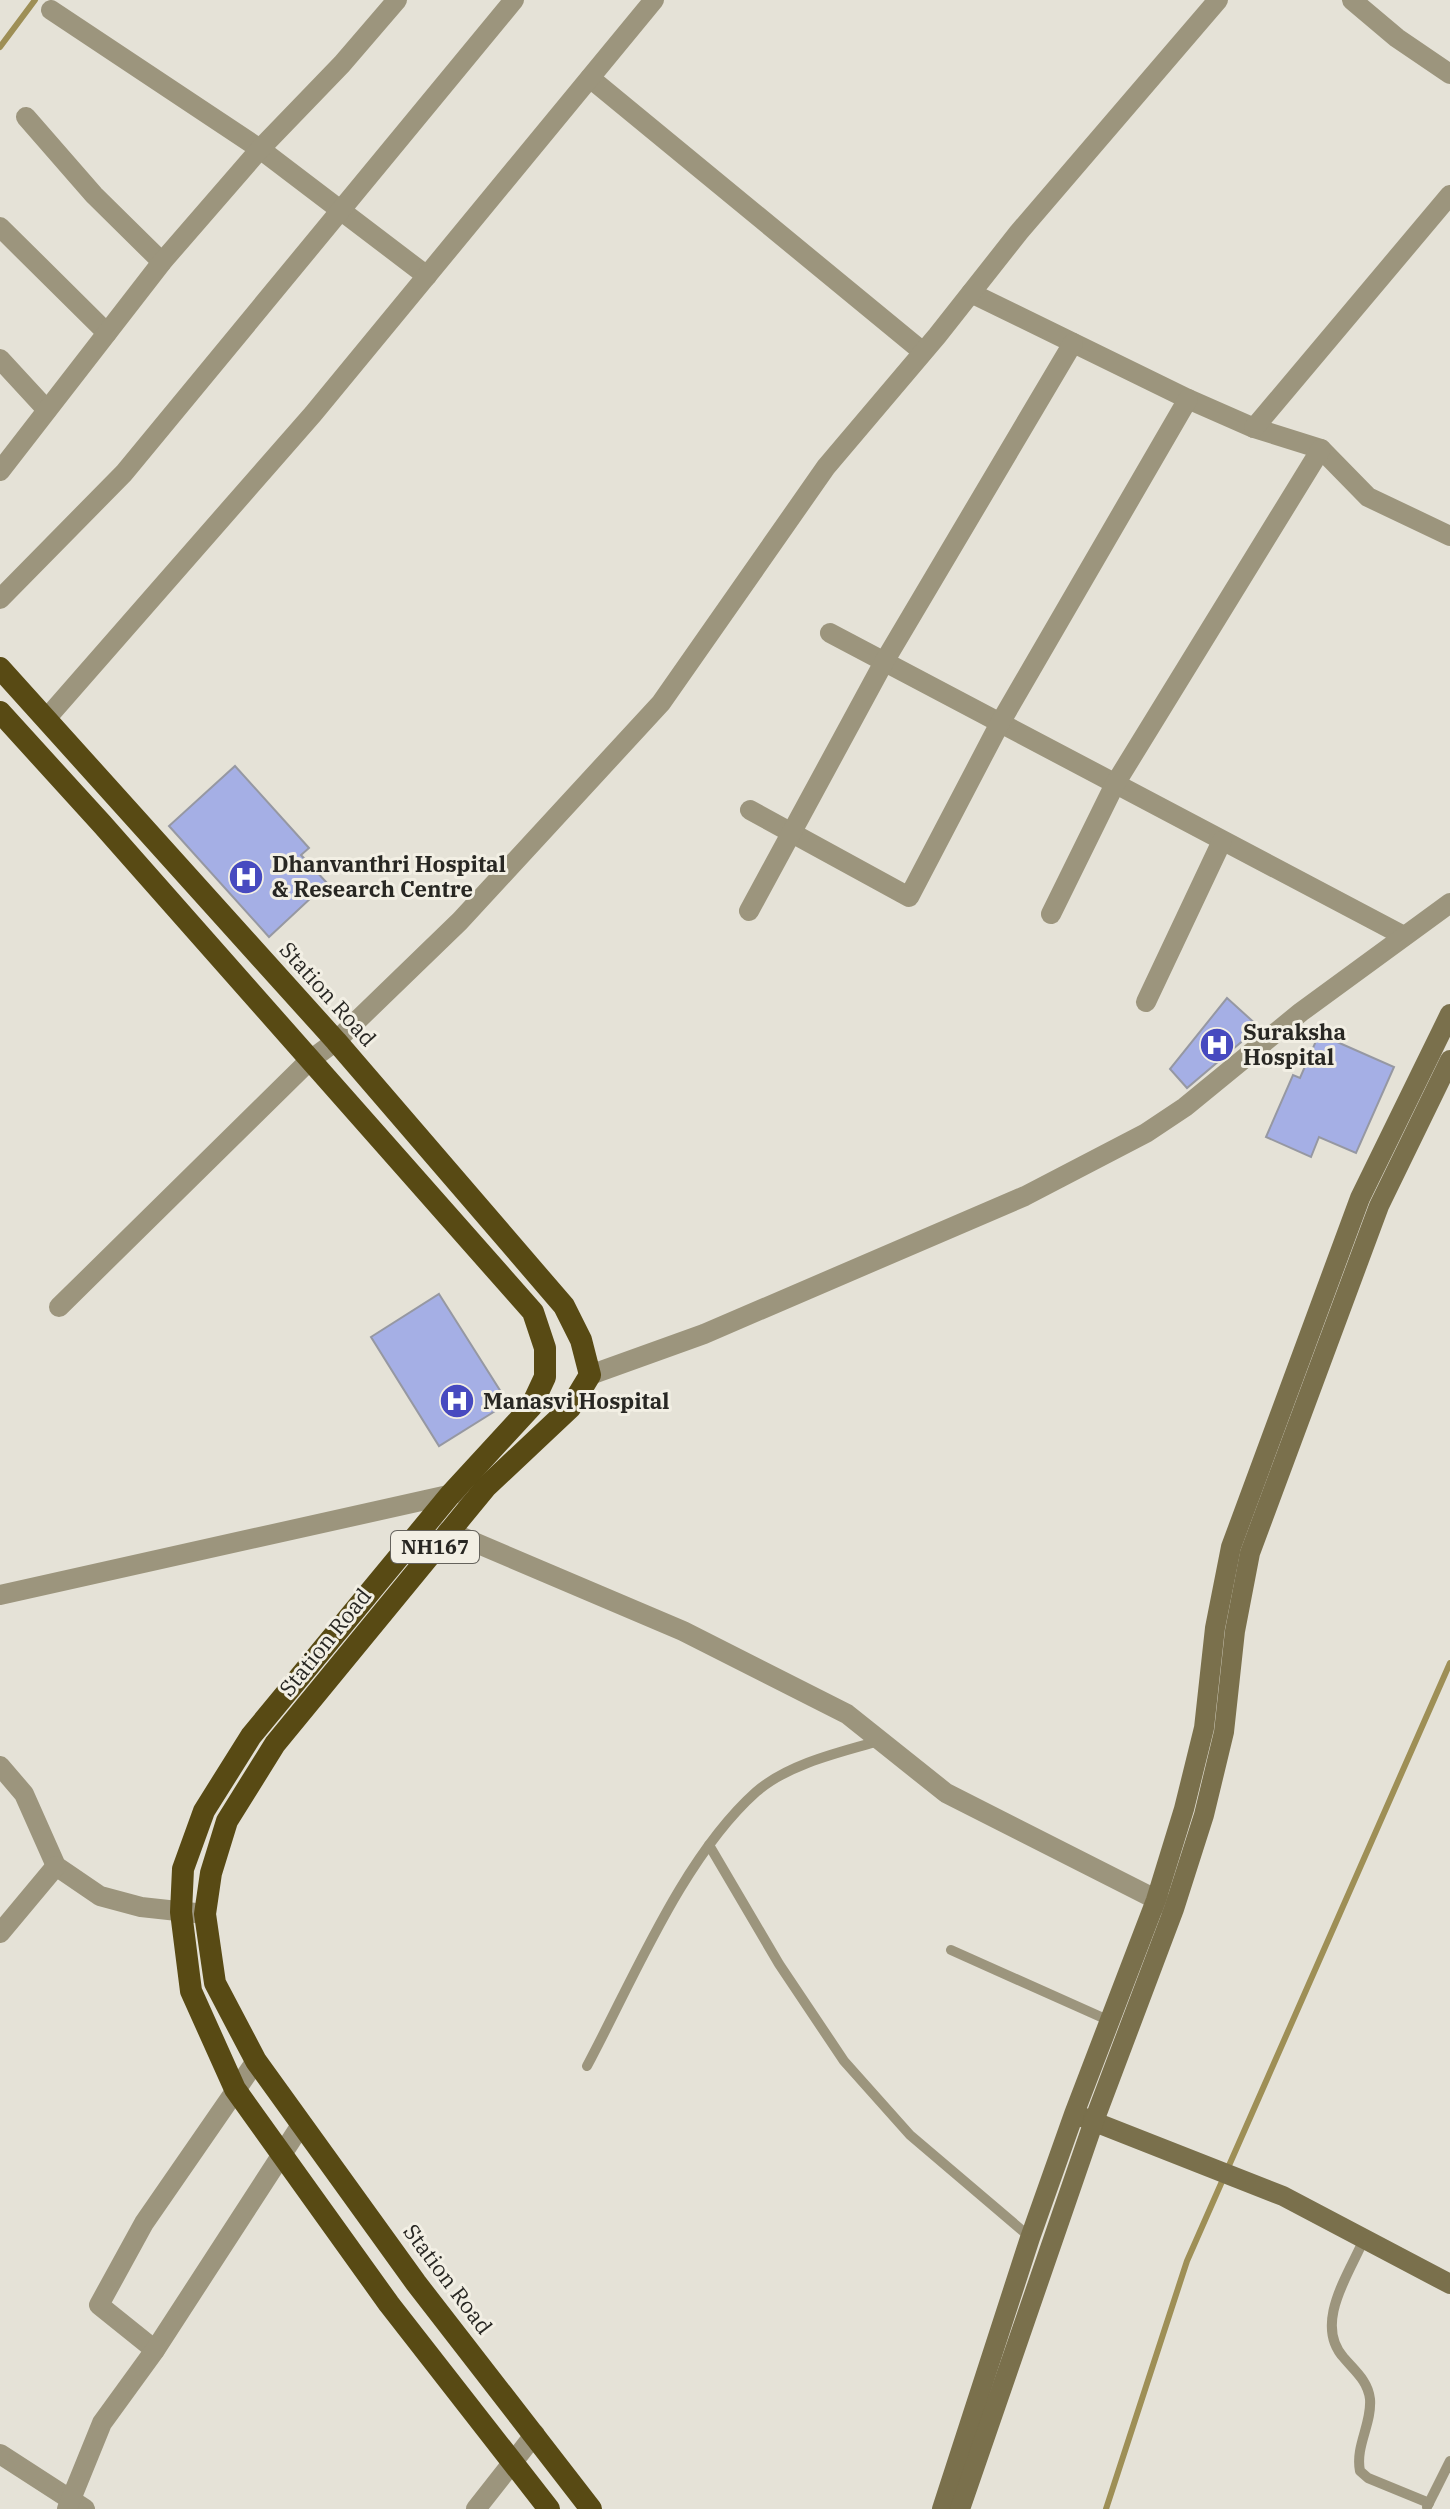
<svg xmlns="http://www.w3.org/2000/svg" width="1450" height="2509" viewBox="0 0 1450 2509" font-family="'IBM Plex Serif',serif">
<rect width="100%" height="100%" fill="#e5e2d7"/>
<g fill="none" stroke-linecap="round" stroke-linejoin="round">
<g stroke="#9e8f56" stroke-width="6">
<polyline points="0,47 35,0"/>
<polyline points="1106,2509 1187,2261 1450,1663"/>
</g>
</g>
<g fill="#a5afe5" stroke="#9698a2" stroke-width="2">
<polygon points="235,766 309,848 301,855 327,883 269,937 169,826"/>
<polygon points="1227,998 1259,1027 1187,1088 1170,1069"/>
<polygon points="1319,1034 1394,1067 1356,1153 1319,1137 1311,1157 1266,1137 1293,1075 1300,1078"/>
<polygon points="439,1294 508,1403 439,1446 371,1337"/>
</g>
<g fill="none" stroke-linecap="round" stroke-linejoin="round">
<g stroke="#9c957d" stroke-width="10">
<polyline points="709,1845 779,1964 844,2061 910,2135 1031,2238"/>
<polyline points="951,1950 1110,2021"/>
<path d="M587,2066C633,1980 683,1857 756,1792C788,1764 840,1752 879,1741"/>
<path d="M1364,2239C1349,2274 1313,2324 1344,2358C1355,2371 1368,2381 1370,2399C1372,2424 1355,2446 1360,2471L1368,2478L1429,2503"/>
<polyline points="1427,2507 1450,2461"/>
</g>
<g stroke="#9c957d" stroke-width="20">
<polyline points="1352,0 1397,38 1450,74"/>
<polyline points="51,10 260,149 427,276"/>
<polyline points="590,78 923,352"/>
<polyline points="26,117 94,195 162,262"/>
<polyline points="0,227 107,333"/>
<polyline points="971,293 1188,399 1254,428 1321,449 1368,497 1450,536"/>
<polyline points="0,359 47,410"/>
<polyline points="1254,428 1450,195"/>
<polyline points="0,599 124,473 514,0"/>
<polyline points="830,633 1404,936"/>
<polyline points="46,719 313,414 654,0"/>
<polyline points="750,810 909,897 1000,723 1188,399"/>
<polyline points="749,911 884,662 1073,343"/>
<polyline points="1051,914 1115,784 1321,449"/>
<polyline points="1146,1002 1222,841"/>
<polyline points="59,1307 309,1061 336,1041 460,921 661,703 826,467 937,336 1019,232 1218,0"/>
<polyline points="448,1531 683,1631 847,1714 946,1793 1169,1906"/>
<polyline points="0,1766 24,1794 56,1866 100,1896 141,1907 205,1914"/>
<polyline points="0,1933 56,1866"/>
<polyline points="155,2350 99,2305 144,2223 256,2061"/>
<polyline points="0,2454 85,2509"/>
<polyline points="67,2509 102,2423 155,2350 301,2125"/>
<polyline points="476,2509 535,2434"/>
</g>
<g stroke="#9c957d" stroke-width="20">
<polyline points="0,471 162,262 260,149 342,64 397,0"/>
<polyline points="590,1375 704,1334 1025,1196 1146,1133 1185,1107 1301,1012 1450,903"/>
<polyline points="0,1595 457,1493"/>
</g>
<g stroke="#7a704c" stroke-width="20">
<polyline points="1082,2117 1283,2196 1450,2284"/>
<polyline points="942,2509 1030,2238 1074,2114 1156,1900 1184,1809 1204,1728 1215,1628 1231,1547 1360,1198 1450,1014"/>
<polyline points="960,2509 1094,2121 1174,1909 1204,1815 1224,1732 1235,1631 1250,1553 1379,1206 1450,1060"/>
</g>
<g stroke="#584a14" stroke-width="22">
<polyline points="0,668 336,1041 564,1306 581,1340 590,1375 570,1408 486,1487 275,1744 227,1821 211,1873 205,1914 215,1983 256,2061 416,2283 591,2509"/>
<polyline points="0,712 102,824 533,1312 545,1348 545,1377 531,1407 450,1495 251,1736 204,1811 183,1869 181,1912 191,1991 235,2089 389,2304 549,2509"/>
</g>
</g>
<defs>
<g id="hospital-disc" transform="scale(1.8)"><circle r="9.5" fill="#474ac0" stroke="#f2efe4"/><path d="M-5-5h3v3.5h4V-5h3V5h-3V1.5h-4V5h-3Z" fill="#fff"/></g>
</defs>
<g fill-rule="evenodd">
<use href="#hospital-disc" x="246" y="877"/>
<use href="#hospital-disc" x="1217" y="1045"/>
<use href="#hospital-disc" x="457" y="1401"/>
</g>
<g text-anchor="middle" stroke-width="6" stroke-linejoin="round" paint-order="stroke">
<rect fill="#f2efe4" stroke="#65635d" stroke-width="2" x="391" y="1531" width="88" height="32" rx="6"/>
<g font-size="20" font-weight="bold" fill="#282723">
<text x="435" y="1554">NH167</text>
</g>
<g font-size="22" font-weight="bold" fill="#282723" stroke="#f2efe4" text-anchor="start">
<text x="272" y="872">Dhanvanthri Hospital<tspan x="272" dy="25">&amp; Research Centre</tspan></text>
<text x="1243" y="1040">Suraksha<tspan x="1243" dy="25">Hospital</tspan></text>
<text x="483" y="1409">Manasvi Hospital</text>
</g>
<g font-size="22" fill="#282723" stroke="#f2efe4">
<text transform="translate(328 994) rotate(48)" y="8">Station Road</text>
<text transform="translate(325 1642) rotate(-51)" y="8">Station Road</text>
<text transform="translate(448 2279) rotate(53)" y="8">Station Road</text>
</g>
</g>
</svg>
